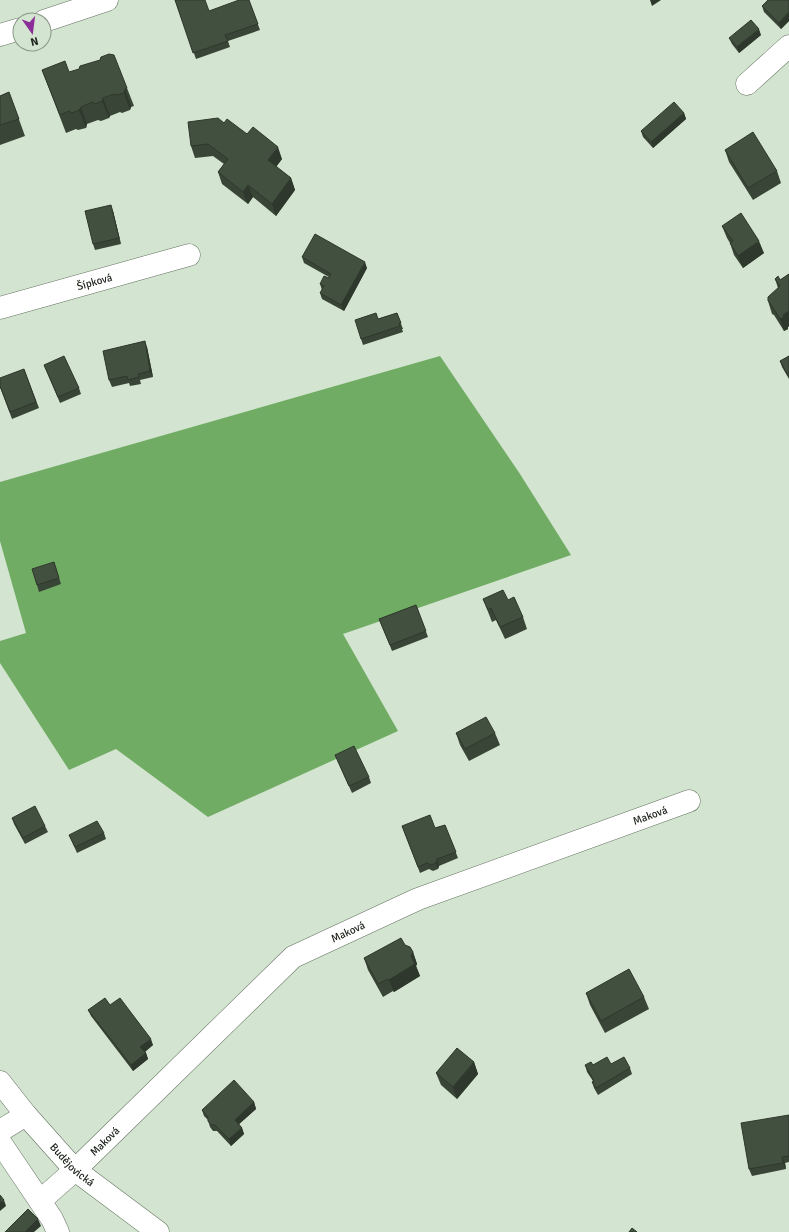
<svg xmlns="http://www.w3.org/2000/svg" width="789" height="1232" viewBox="0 0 789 1232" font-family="Signika,sans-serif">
<rect width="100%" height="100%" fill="#d3e4d0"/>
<polygon fill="#71ac64" points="440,356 520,474 571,555 343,634 398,731 208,817 116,749 69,770 0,663 0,641 26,633 0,541 0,482"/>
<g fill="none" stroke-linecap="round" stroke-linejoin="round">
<g stroke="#647361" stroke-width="23">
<g id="minor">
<polyline points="44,21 107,0"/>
<polyline points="0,35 20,29"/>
<polyline points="747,84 789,46"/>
<path id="s1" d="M0,308L189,255"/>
<polyline points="0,1131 26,1115"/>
<polyline points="0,1142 52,1219 58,1232"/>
<path id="s2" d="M40,1201L75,1170L293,957L418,899L689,801"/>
</g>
</g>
<g stroke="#647361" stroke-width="23">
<g id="major">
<path id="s3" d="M0,1082L26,1115L75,1170L158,1232"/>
</g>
</g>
<use href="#minor" stroke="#fff" stroke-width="22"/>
<use href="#major" stroke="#fff" stroke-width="22"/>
</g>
<g fill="#394536">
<polygon points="175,0 209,11 249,0 260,30 228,41 230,47 196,59"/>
<polygon points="789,0 789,21 781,29 764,12 762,6"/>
<polygon points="761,35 739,53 732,44 729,38"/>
<polygon points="42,70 69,72 127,88 134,106 131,107 130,110 122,113 120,112 110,116 109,118 101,121 98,120 87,124 86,128 78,130 76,129 66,133"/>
<polygon points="9,92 25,136 0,145 0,96"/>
<polygon points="684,113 686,119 653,148 643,137 641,131"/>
<polygon points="224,123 247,134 282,159 276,167 291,178 295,190 276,216 253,197 248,204 222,184 218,172 224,164 213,156 195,158 191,146"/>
<polygon points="725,150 777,171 781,183 753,200 729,162"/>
<polygon points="113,211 121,244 95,250 93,244"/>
<polygon points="722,226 764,253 743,268 734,255 730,243 727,238"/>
<polygon points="302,257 367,268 344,311 322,299 320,293 322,290 320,284 329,277 304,263"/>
<polygon points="789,274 789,326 788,327 788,329 784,331 774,315 772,314 768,301 778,288 775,279 780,280"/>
<polygon points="397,313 403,329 402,329 403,332 363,345 361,339 378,319"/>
<polygon points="147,347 153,377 140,380 141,384 130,386 129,383 112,387 109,380"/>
<polygon points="789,356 789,379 782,367 780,361"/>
<polygon points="44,365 79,388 81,394 60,403"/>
<polygon points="24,369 39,408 12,419 0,387"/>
<polygon points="54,562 61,584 39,592 37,585"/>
<polygon points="483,599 508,600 523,617 527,629 505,639 496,620 492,622"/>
<polygon points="416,605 428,637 392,651 379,619"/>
<polygon points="456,733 495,733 500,745 469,761 460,745"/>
<polygon points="335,755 369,777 371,783 352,793"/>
<polygon points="12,818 45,826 48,832 25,844 14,824"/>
<polygon points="445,825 458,858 439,866 438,869 433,871 429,869 420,873 402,826 435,828"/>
<polygon points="104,833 106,839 77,853 69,835"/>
<polygon points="405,945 413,952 417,964 416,966 420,976 394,992 393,991 383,997 368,970 364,958"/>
<polygon points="586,993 644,997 649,1009 605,1033 590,1005"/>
<polygon points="110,1005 153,1045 145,1052 146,1053 148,1059 133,1071 91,1016 88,1010"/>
<polygon points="474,1062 478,1074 457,1099 441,1085 436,1073"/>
<polygon points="611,1064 630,1068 632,1074 598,1095 594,1088 592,1082 593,1081 587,1072 585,1065"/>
<polygon points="254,1102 256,1109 239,1124 242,1128 244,1134 231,1146 217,1131 213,1131 210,1127 208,1120 204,1116 202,1110"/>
<polygon points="789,1115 789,1162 785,1163 786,1169 752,1176 749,1169"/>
</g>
<g fill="#2e382c">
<polygon points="650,0 661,0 652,6"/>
<polygon points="789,12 789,21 781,29 779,23"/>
<polygon points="759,29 761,35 739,53 737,47"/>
<polygon points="125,89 131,107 130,110 124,93"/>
<polygon points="103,98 110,116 109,118 102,101"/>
<polygon points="81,107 87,124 86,128 79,110"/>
<polygon points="684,113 686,119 653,148 651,142"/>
<polygon points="278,147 282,159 272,172 268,160"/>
<polygon points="291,178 295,190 276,216 272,204"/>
<polygon points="248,185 253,197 248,204 243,192"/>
<polygon points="111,205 113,211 121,244 119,238"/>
<polygon points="759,241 764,253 743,268 738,256"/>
<polygon points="365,262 367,268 344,311 341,305"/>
<polygon points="789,311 789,326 788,327 788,329 784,331 780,319 783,315"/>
<polygon points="145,341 147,347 153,377 150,371"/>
<polygon points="437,859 439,866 438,869 436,863"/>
<polygon points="413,952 417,964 416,966 420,976 394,992 389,980 411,956"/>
<polygon points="151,1039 153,1045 143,1053 140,1047"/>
<polygon points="146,1053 148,1059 133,1071 131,1065"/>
<polygon points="474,1062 478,1074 457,1099 453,1087"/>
<polygon points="254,1102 256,1109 237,1126 235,1120"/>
<polygon points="242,1128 244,1134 231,1146 229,1139"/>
<polygon points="782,1157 785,1163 786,1169 783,1163"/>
<polygon points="4,1200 6,1206 0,1211 0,1203"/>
<polygon points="38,1219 41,1226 34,1232 25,1232"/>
</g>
<g fill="#42503f" stroke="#2e382c">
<polygon points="175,0 205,0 209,11 239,0 249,0 258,24 225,35 228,41 193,53"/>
<polygon points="768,0 789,0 789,12 779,23 762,6"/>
<polygon points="751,20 759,29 737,47 729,38"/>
<polygon points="109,54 114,55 127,88 125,89 124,93 116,95 114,94 103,98 102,101 95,104 92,102 81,107 79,110 72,113 69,111 60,115 42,70 65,61 69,72 79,69 80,66 100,60 101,57"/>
<polygon points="9,92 19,119 0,125 0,96"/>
<polygon points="674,102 684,113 651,142 641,131"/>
<polygon points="218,118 224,123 227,119 247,134 253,127 278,147 268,160 291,178 272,204 248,185 243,192 218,172 228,159 208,144 191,146 188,122"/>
<polygon points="753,132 777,171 748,188 725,150"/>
<polygon points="111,205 119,238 93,244 85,211"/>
<polygon points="741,213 759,241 738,256 730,243 733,241 722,226"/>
<polygon points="315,234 365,262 341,305 320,293 324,286 320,284 324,276 329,278 331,274 302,257"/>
<polygon points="789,274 789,311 783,315 784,317 780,319 770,303 768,301 768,297 780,286 775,279 778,276 780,280"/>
<polygon points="376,313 378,319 397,313 401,323 399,323 400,326 361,339 355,320"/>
<polygon points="145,341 150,371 138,374 139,377 128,380 127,376 109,380 103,351"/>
<polygon points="64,356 79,388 58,397 44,365"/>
<polygon points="789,356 789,377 780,361"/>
<polygon points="24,369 36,402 10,412 0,386 0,378"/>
<polygon points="54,562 59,578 37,585 32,569"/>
<polygon points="503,590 508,600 514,597 523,617 500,627 491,608 488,610 483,599"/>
<polygon points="416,605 426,631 390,645 379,619"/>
<polygon points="486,717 495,733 465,749 456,733"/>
<polygon points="354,746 369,777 349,786 335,755"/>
<polygon points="35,806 45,826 23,838 12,818"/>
<polygon points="430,815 435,828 445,825 456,852 437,859 436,863 431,865 427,863 418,867 402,826"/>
<polygon points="97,821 104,833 75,847 69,835"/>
<polygon points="401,938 405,945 410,947 413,952 411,956 415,964 389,980 388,979 378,984 364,958"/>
<polygon points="629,969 644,997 601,1021 586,993"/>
<polygon points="105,998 110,1005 120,998 151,1039 140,1047 146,1053 131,1065 88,1010"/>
<polygon points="457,1048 474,1062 453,1087 436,1073"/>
<polygon points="607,1057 611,1064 624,1057 630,1068 596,1088 592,1082 594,1081 585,1065 591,1062 593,1065"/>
<polygon points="234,1080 254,1102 235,1120 242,1128 229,1139 215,1125 211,1125 208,1121 208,1117 202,1110"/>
<polygon points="789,1115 789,1156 782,1157 783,1163 749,1169 741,1123"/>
<polygon points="0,1195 4,1200 0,1203"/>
<polygon points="28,1209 38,1219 25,1232 5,1232"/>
<polygon points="632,1228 637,1232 629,1232"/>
</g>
<g text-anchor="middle" stroke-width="4" stroke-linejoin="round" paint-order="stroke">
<g font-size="11" fill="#1b2119" stroke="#d3e4d0">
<text dy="4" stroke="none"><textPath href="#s1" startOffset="98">Šípková</textPath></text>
<text dy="4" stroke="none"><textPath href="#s2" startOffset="736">Maková</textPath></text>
<text dy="4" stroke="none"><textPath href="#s2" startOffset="412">Maková</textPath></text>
<text dy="4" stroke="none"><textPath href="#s2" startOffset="88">Maková</textPath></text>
<text dy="4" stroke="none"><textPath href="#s3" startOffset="110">Budějovická</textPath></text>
</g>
</g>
<g transform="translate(32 32) rotate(166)"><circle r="19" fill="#d3e4d0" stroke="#899687"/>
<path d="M0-3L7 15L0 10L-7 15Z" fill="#8c2e98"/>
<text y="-6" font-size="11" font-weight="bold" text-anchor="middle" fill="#1b2119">N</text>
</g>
</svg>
